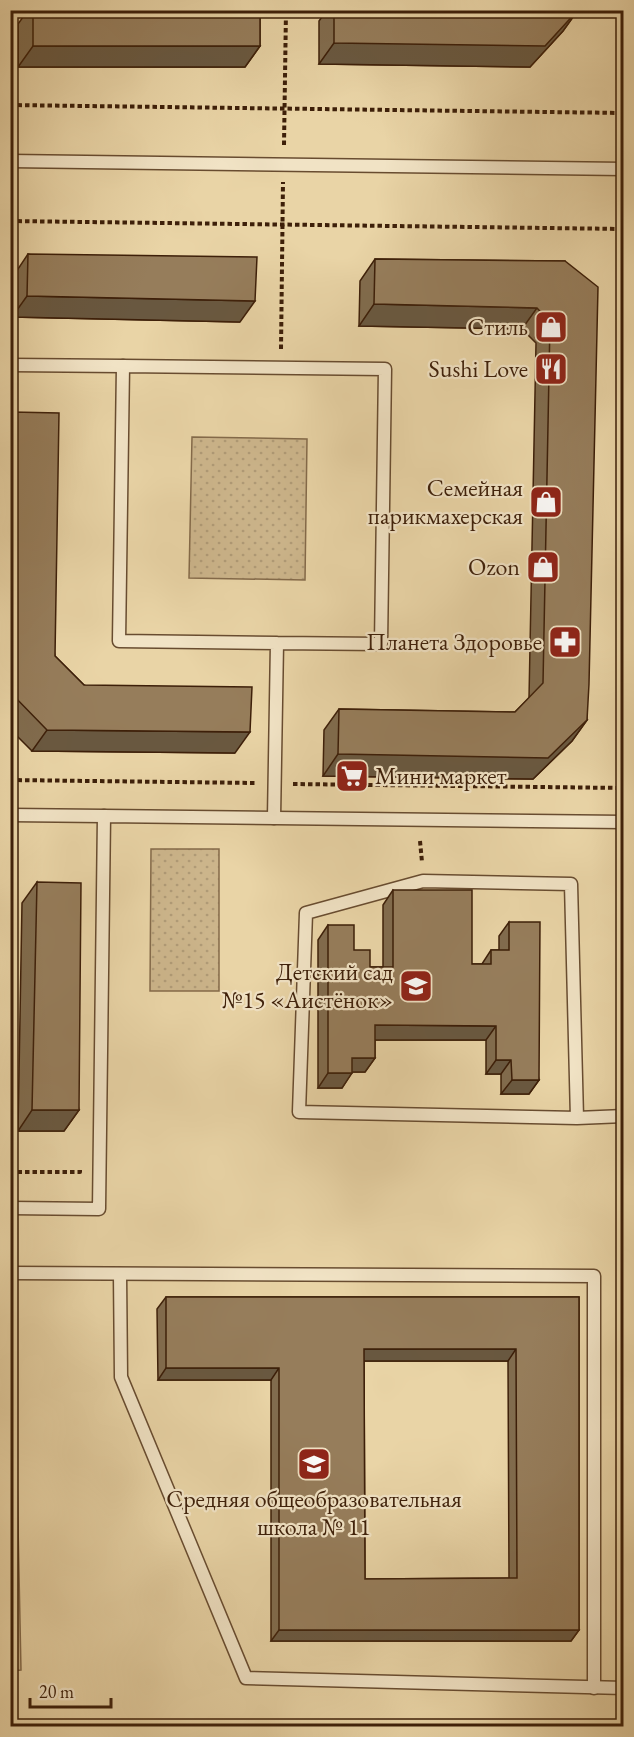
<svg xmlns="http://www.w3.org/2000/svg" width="634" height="1737" viewBox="0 0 634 1737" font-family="'EB Garamond',serif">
<defs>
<pattern id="grass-dots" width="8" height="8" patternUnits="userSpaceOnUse" patternTransform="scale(1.5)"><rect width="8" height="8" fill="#ccb58b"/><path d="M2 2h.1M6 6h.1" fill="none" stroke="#b09b77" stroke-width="1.8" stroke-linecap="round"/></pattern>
</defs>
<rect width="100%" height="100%" fill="#e9d4a6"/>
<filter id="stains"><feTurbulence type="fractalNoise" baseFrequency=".00333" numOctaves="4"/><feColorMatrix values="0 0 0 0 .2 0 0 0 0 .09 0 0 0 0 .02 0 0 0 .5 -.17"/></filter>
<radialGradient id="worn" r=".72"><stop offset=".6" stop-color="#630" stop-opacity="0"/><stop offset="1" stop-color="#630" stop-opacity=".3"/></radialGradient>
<g fill="url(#grass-dots)" stroke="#846a4a" stroke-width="1.5">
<polygon points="192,437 307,439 305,580 189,578"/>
<polygon points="151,849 219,849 219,991 150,991"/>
</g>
<polygon fill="#ccb58b" stroke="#846a4a" stroke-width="1.5" points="10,1330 14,1330 21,1670 11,1671"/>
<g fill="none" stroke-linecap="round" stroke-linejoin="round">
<g stroke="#684c30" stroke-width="15">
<g id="service">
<polyline points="10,161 624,169"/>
<polyline points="10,365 123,366"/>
<polyline points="10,815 104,816"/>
<polyline points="274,818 277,643 381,644 385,369 123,366 119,641 277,643"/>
<polyline points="577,1118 571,884 423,881 306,913 299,1112 577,1118 624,1116"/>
<polyline points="10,1208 99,1209 104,816 624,822"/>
<polyline points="10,1273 594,1276 594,1688"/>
<polyline points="120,1274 121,1377 246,1678 624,1688"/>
</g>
</g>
<g stroke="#3d1f09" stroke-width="4" stroke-dasharray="4.5 3" stroke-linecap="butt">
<polyline points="10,105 624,113"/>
<polyline points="284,145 286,10"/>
<polyline points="10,221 624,229"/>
<polyline points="281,349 283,182"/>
<polyline points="10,780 256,783"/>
<polyline points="293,784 624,788"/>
<polyline points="420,841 422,862"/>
<polyline points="10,1172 80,1172 80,1170"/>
</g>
<use href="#service" stroke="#f1e3c5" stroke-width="12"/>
</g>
<g fill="#816c4e" stroke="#3d1f09" stroke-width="1.5" fill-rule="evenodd">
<polygon points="28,10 260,10 260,46 245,67 18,67 18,24"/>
<polygon points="327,10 578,10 563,31 530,67 319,64 319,21"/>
<polygon points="28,254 240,322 12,317 14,275"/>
<polygon points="375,259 565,261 587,720 572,741 533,779 323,776 324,730 339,709 515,712 529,698 536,343 522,329 359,326 360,281"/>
<polygon points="12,412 55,656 84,685 235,753 32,751 10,729 10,414"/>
<polygon points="37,882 79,1110 64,1131 18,1131 22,903"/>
<polygon points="393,890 472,964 482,964 491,950 499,950 499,936 509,922 539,1080 529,1094 501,1094 501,1074 486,1074 486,1040 375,1040 375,1058 365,1072 352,1072 342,1088 318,1088 318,940 328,925 370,967 383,967 383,905"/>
<path d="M166,1297H579V1630L571,1641H271V1380H158L157,1309ZM364,1361H508L509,1578L365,1579Z"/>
</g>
<g fill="#695840" stroke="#3d1f09" stroke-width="1.5">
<polygon points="578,10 563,31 530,67 319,64 334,43"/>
<polygon points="33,46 260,46 245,67 18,67"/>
<polygon points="27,296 255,301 240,322 12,317"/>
<polygon points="374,304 537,308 522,329 359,326"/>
<polygon points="587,720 572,741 533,779 323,776 338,754"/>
<polygon points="47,730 250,732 235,753 32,751"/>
<polygon points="375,1025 496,1026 486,1040 365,1040"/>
<polygon points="352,1058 375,1058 365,1072 342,1072"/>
<polygon points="496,1060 511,1060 501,1074 486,1074"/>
<polygon points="328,1073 352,1073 342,1088 318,1088"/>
<polygon points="512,1080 539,1080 529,1094 501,1094"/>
<polygon points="32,1110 79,1110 64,1131 18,1131"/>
<polygon points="364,1349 516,1349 508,1361 356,1361"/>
<polygon points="166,1368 279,1368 271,1380 158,1380"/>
<polygon points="279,1630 579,1630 571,1641 271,1641"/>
</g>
<g fill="#967d5b" stroke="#3d1f09" stroke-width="1.5" fill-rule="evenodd">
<rect x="33" y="10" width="227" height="36"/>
<polygon points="334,10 578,10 545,46 334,43"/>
<polygon points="28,254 257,257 255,301 27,296"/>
<polygon points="375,259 565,261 598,287 589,684 587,720 548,758 338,754 339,709 515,712 543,683 550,322 537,308 374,304"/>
<polygon points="12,412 59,413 55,656 84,685 252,687 250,732 47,730 10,692 10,516"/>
<polygon points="37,882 81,883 79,1110 32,1110"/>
<polygon points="393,890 472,890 472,964 491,964 491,950 509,950 509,922 540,922 539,1080 512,1080 511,1060 496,1060 496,1026 375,1025 375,1058 352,1058 352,1073 328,1073 328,925 354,925 354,950 370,950 370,967 393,967"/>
<path d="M166,1297H579V1630H279V1368H166ZM364,1349H516L517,1578L365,1579Z"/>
</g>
<defs>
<g id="shop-square" transform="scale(1.725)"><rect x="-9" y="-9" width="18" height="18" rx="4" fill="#8f2418" stroke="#f1e3c5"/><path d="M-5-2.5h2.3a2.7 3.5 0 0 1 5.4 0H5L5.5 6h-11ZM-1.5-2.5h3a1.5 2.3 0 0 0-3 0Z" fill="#fff"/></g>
<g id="restaurant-square" transform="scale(1.725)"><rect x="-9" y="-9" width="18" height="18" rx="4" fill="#8f2418" stroke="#f1e3c5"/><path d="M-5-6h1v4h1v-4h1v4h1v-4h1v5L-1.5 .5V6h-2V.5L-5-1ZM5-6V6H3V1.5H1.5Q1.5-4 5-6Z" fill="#fff"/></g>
<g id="pharmacy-square" transform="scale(1.725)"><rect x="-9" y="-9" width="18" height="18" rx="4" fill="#8f2418" stroke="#f1e3c5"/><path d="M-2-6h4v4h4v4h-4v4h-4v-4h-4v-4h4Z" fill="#fff"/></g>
<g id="supermarket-square" transform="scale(1.725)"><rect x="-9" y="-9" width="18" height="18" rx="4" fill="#8f2418" stroke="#f1e3c5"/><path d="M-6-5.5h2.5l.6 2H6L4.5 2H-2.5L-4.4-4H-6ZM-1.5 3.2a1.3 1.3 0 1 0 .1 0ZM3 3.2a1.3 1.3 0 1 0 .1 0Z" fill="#fff"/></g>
<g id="school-square" transform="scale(1.725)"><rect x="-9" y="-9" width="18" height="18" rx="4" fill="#8f2418" stroke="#f1e3c5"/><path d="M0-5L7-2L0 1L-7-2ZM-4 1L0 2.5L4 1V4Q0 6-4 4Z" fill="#fff"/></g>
</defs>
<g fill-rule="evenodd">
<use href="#shop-square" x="551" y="327"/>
<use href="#restaurant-square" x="551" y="369"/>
<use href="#shop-square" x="546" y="502"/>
<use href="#shop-square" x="543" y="567"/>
<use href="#pharmacy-square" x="565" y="642"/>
<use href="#supermarket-square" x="352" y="776"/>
<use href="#school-square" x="416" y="986"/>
<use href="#school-square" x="314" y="1464"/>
</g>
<g text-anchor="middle" stroke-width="4.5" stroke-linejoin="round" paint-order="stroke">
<g font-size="24" fill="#3d1f09" stroke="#f1e3c5" text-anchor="end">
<text x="528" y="335">Стиль</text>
<text x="528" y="377">Sushi Love</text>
<text x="523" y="496">Семейная<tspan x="523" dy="28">парикмахерская</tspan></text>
<text x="520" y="575">Ozon</text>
<text x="542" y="650">Планета Здоровье</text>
<text x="375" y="784" text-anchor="start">Мини маркет</text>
<text x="393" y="980">Детский сад<tspan x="393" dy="28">№15 «Аистёнок»</tspan></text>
<text x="314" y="1507" text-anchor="middle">Средняя общеобразовательная<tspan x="314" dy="28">школа № 11</tspan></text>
</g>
</g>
<rect width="634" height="1737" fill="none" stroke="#e9d4a6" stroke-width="36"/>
<rect x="12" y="12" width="610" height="1713" fill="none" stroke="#3d1f09" stroke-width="3"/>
<rect x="18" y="18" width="598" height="1701" fill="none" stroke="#3d1f09" stroke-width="1.5"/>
<path d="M30 1698v9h81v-9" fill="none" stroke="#3d1f09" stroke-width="3"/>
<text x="39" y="1698" font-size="18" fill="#3d1f09" stroke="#f1e3c5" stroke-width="4.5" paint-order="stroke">20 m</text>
<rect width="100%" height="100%" filter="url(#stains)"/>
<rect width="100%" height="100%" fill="url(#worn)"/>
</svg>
